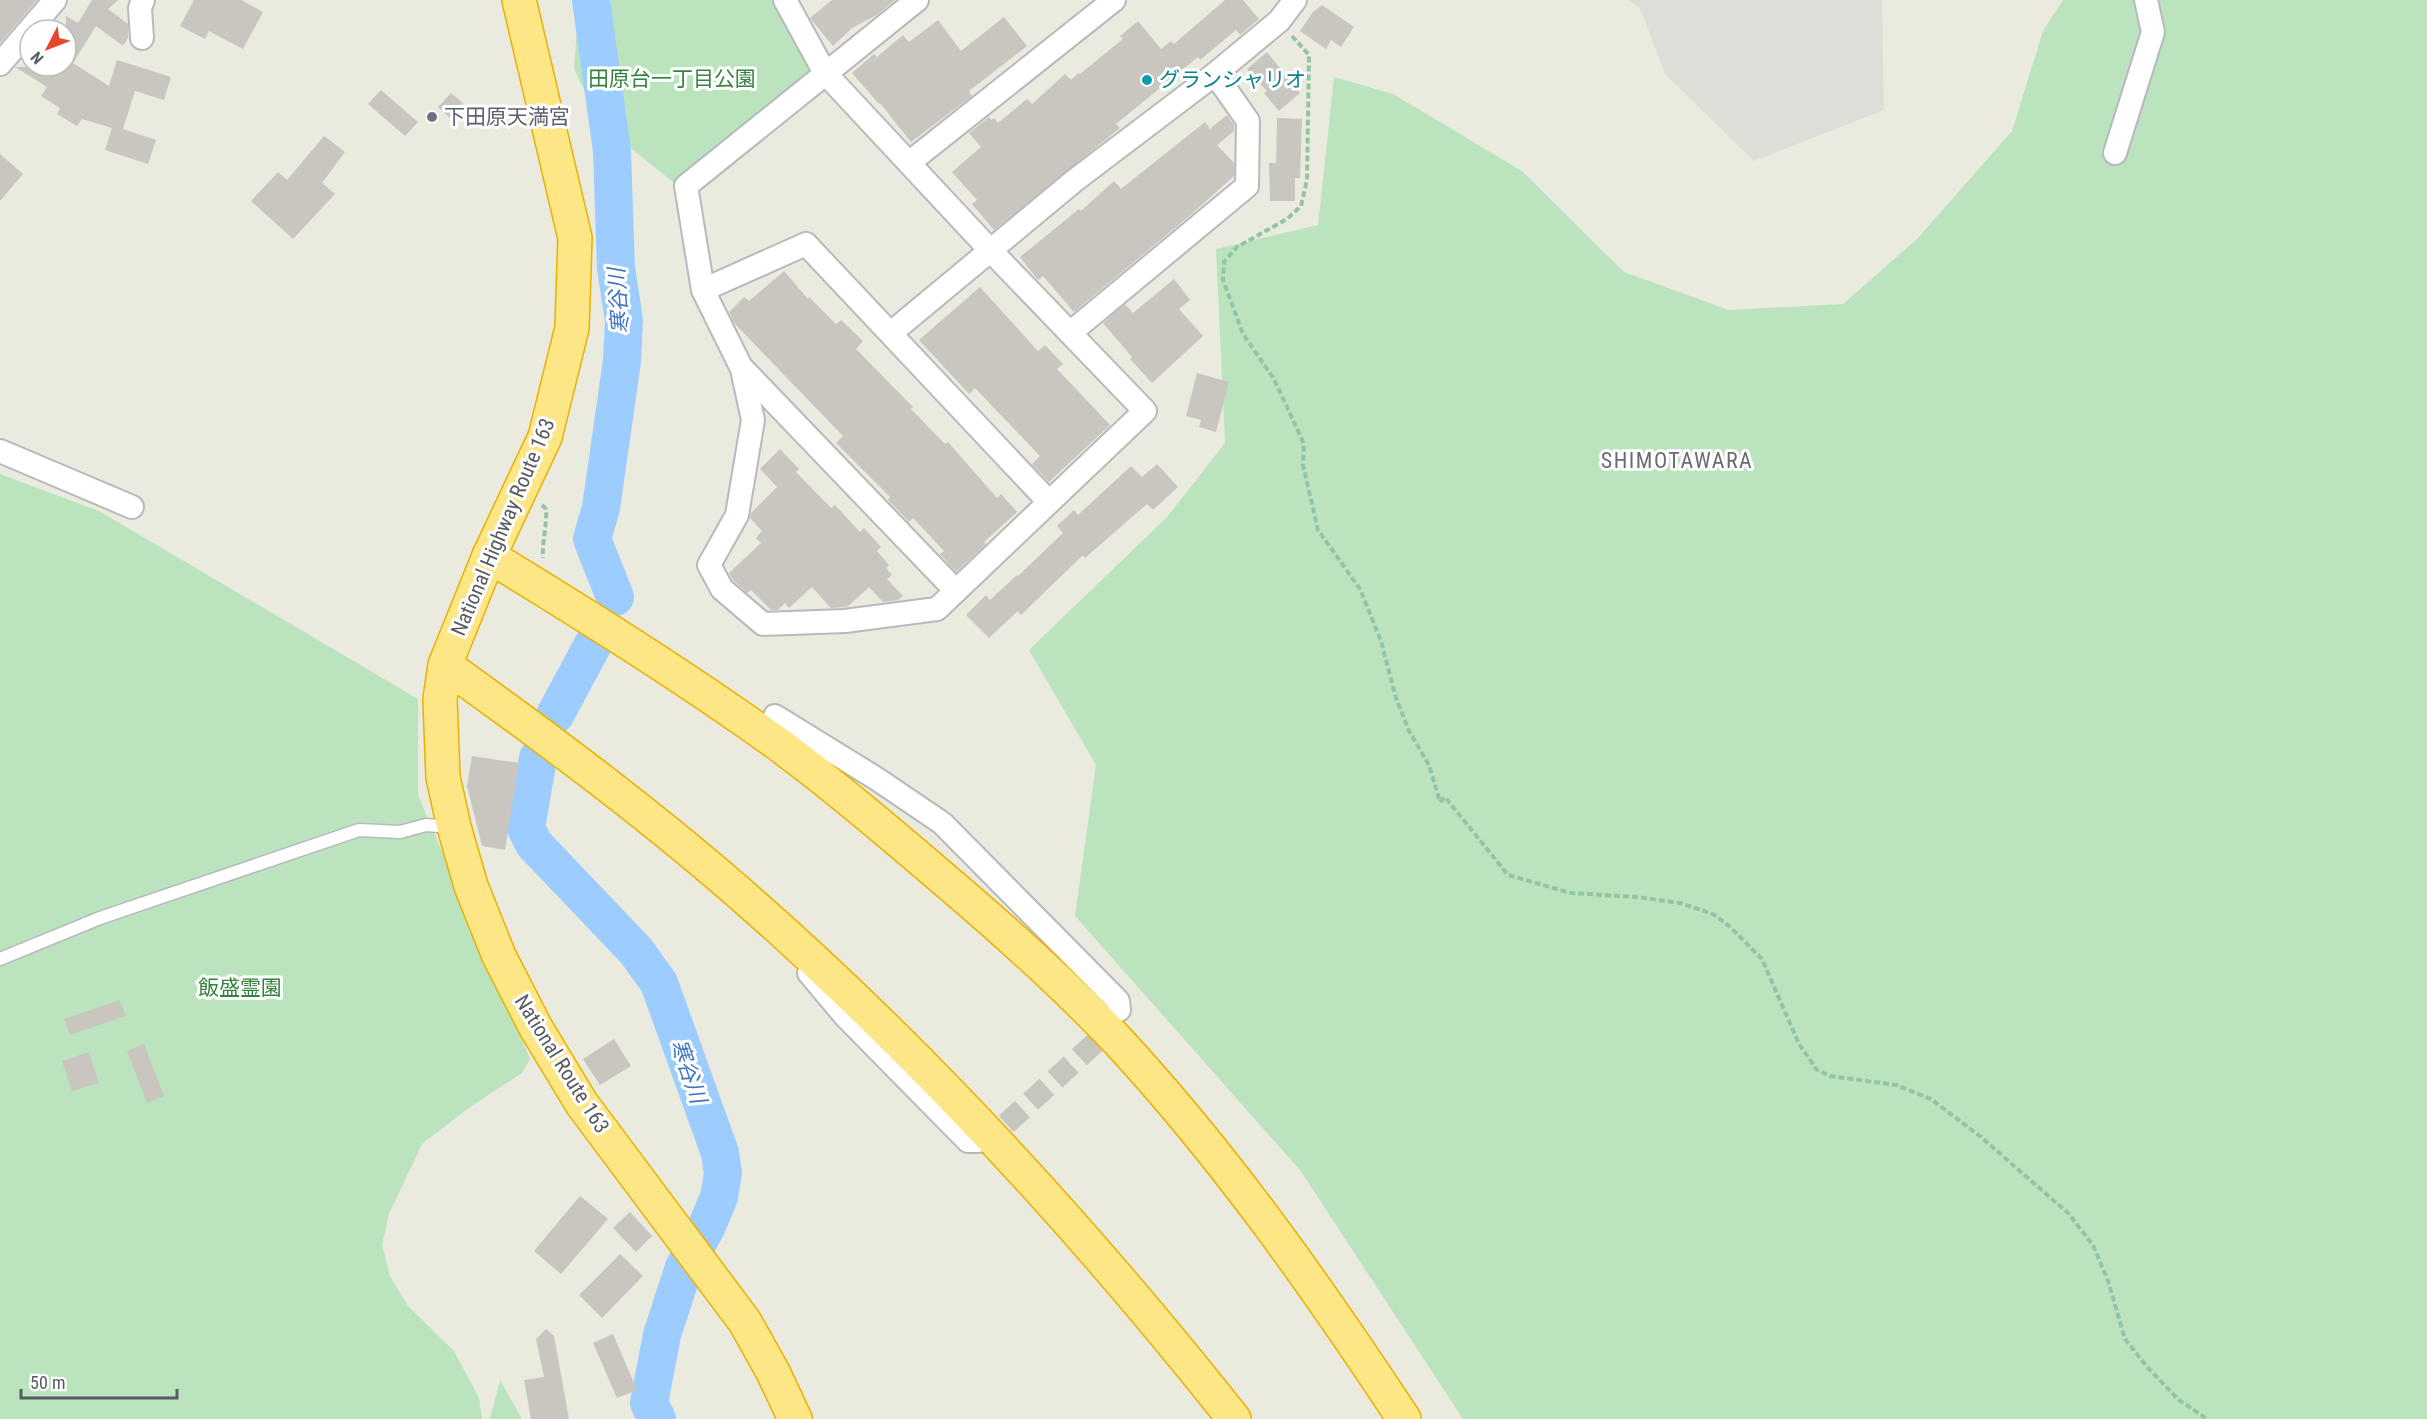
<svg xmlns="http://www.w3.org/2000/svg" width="2427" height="1419" viewBox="0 0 2427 1419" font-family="'Roboto Condensed','Noto Sans JP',sans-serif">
<rect width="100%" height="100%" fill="#ebeadf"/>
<polygon fill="#dfddd7" points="1628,0 1882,0 1884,110 1754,161 1665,74 1640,8"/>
<g fill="#bbe4be">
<polygon points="579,0 774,0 813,68 673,182 602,125 574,69"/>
<polygon points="2063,0 2427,0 2427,1419 1463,1419 1300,1170 1075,916 1096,765 1029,650 1168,516 1225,443 1216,249 1318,225 1334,77 1393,94 1522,171 1624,272 1729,310 1843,304 1917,239 2012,131 2043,31"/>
<polygon points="0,474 99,511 418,699 418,795 530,1059 522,1073 470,1107 422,1144 389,1214 382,1245 390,1276 408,1306 454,1351 479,1398 482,1419 0,1419"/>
<polygon points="500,1380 522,1419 490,1419"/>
</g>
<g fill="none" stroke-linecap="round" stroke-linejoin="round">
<g stroke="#9dcdfe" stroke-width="38">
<polyline points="591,0 612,151 616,268 624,321 622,361 601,508 592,539 615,597"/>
<polyline points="555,715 597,637"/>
<polyline points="538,758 526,828 534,844 636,951 659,983 720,1153 723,1173 719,1197 706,1228 684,1267 662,1335 649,1403 657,1419"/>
</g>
</g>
<g fill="#c8c6bf">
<polygon points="0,0 37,0 0,43"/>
<polygon points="92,0 118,0 108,9 128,24 128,38 123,46 96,26 73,63 109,86 117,60 171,77 164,100 135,91 123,129 156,140 148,164 105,150 112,128 82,119 77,126 57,114 60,108 41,96 47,87 15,67 66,66 66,16 78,23"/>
<polygon points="194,0 241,0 263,12 243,49 209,31 205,39 180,26"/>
<polygon points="832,0 895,0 877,15 852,28 833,46 810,18"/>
<polygon points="1225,0 1243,0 1259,19 1240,35 1236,30 1200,60 1198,57 1116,124 1120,128 1104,141 994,230 972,204 977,200 952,172 981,147 969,133 989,117 991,120 994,118 998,123 1027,99 1032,104 1065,74 1071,80 1079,73 1080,74 1123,39 1120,36 1138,21 1161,49 1171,41 1174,44"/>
<polygon points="1322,5 1354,27 1341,47 1331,40 1326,49 1300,31 1313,12"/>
<polygon points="1004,17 1027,46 969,91 972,96 911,142 880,103 879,104 852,73 874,54 877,57 903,35 909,42 938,20 961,51"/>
<polygon points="1267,52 1300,93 1279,111 1264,93 1267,91 1247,69"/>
<polygon points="381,90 418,122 405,136 368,104"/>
<polygon points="451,93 463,103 450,118 438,107"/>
<polygon points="1227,115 1234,125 1234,131 1217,145 1234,163 1234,176 1194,212 1074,312 1043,276 1038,280 1020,257 1079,209 1081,211 1114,181 1121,189 1205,122 1210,129"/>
<polygon points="1277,118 1302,119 1300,178 1295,178 1295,201 1270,201 1269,163 1276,163"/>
<polygon points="324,136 345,152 322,183 335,194 293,239 251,201 278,172 287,180"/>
<polygon points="0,154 23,174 0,201"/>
<polygon points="784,271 808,299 809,297 836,324 841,320 863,341 856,349 913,407 911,409 945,444 948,442 997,498 1001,494 1017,512 984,542 986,544 956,572 940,554 944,551 913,518 909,522 888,500 890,497 836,443 843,436 734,323 729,312 744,297 749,301"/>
<polygon points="1174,279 1190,300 1179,309 1203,336 1152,383 1130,359 1132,357 1103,323 1125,304 1133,313"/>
<polygon points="980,287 1038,351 1045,345 1063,364 1057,369 1110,425 1049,482 1032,464 1040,456 975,388 969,394 919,340"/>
<polygon points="1197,373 1229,382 1216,432 1199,427 1201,420 1186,416"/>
<polygon points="780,449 799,469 796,472 831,508 835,505 860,532 864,528 881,547 877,551 889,565 886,568 892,575 887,579 903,596 898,600 883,602 869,587 847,607 831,608 812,587 789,608 785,603 778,610 771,610 751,590 747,593 733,580 729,573 761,543 756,538 762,531 750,518 751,513 777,487 760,469"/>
<polygon points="1157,464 1178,487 1153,510 1147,504 1085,558 1083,555 1021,615 1018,611 989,638 966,615 986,595 990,600 1017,575 1018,576 1063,533 1057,526 1074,510 1078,515 1131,466 1142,477"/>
<polygon points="472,756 519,763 505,850 482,846 467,786"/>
<polygon points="120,1000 126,1016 70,1035 64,1019"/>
<polygon points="614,1039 631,1066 600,1085 583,1059"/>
<polygon points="144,1044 164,1096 147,1103 127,1051"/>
<polygon points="89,1052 99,1083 72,1091 62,1061"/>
<polygon points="580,1196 608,1219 561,1274 534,1251"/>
<polygon points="630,1212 652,1236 636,1252 613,1228"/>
<polygon points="620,1254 643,1276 602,1318 579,1295"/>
<polygon points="546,1329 554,1336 569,1419 531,1419 524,1380 544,1377 536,1339"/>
<polygon points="613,1334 637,1390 617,1398 593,1343"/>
</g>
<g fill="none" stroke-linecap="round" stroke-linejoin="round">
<polyline stroke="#c6c6bf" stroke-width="22" stroke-dasharray="22 11" stroke-linecap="butt" points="978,1141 1004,1126 1096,1042 1115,1016"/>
<g stroke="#b7b9be" stroke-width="15">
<polyline id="lane" points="0,959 100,918 359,830 400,832 426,825 452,827"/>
</g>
<g stroke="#b7b9be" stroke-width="26">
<g id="street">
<polyline points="785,0 825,73 991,251 1145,411 937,609 845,621 763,624 722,589 709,565 737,515 753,420 742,369 703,290 686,186 917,0"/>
<polyline points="142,38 140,8 143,0"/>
<polyline points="0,64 55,0"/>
<polyline points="2115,153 2153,32 2146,0"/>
<polyline points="910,162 1114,0"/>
<polyline points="703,290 806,244 1049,502"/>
<polyline points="891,333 1074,181 1215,74 1279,21 1295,0"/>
<polyline points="1070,333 1247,186 1248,121 1215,74"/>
<polyline points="743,369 956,591"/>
<polyline points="0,451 132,507"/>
<polyline points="775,716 877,779 942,823 1118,1001 1119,1010"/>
<polyline points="809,973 845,1016 968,1141 978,1141"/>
</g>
</g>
<g stroke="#e9b102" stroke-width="36">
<g id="highway">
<polyline points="519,0 575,238 572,328 545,437 489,556 445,665 440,699 443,777 454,827 471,886 499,956 536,1028 582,1104 745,1322 773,1372 795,1419"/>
<path d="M489,556C587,616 685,677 778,744C836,787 891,834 946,881C1006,932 1065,985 1119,1042C1226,1158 1317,1287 1404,1419"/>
<path d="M445,665C551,741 656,819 753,905C930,1061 1088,1235 1234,1419"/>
</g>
</g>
<g stroke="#94c4a6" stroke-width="4" stroke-dasharray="6 3" stroke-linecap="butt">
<polyline points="1292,36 1309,55 1307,180 1301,206 1287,219 1237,247 1224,262 1223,280 1243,334 1274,379 1304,444 1303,465 1318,530 1360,589 1381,641 1396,698 1409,731 1429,765 1440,802 1445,797 1508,875 1571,893 1637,897 1680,903 1713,914 1728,925 1762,959 1799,1044 1817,1070 1830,1076 1896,1085 1931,1099 1981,1137 2068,1213 2093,1245 2108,1281 2125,1339 2148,1368 2179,1400 2207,1419"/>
<path d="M542,505L546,509C547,526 542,541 543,558"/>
</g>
<use href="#lane" stroke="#fff" stroke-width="12"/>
<use href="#street" stroke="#fff" stroke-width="22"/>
<use href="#highway" stroke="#fce686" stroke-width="33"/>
</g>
<circle fill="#0f9aa8" stroke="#fff" stroke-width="2" cx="1147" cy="80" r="6"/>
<circle fill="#6b7280" stroke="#fff" stroke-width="2" cx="432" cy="117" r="6"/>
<g text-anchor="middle" stroke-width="6" stroke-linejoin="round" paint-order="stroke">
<g font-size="21" fill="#35833e" stroke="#fff">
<text x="672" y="86">田原台一丁目公園</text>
<text x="240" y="995">飯盛霊園</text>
</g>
<g font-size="21" fill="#0d838f" stroke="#fff" text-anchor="start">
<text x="1159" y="87">グランシャリオ</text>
</g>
<g font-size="21" fill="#5b616d" stroke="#fff" text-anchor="start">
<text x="444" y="124">下田原天満宮</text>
</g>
<g font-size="21" fill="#585b60" stroke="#fff">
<text transform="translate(503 527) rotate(-67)" y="7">National Highway Route 163</text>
<text transform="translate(562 1064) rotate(58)" y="7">National Route 163</text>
</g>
<g font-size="22" font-style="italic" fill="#4076c0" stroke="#fff">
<text transform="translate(618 301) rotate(-94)" y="8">寒谷川</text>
<text transform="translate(689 1071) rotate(71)" y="8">寒谷川</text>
</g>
<g font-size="22" letter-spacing="1.5" fill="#696d72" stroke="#fff">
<text x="1677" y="468">SHIMOTAWARA</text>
</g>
</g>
<g transform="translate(48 48) rotate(228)"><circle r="28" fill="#ffffff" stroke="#bcbdbf" stroke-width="1.5"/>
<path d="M0-4.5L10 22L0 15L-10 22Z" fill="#e7462a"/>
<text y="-9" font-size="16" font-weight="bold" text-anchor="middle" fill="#585b60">N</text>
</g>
<path d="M21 1389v9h156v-9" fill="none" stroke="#585b60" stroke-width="3"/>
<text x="30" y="1389" font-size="18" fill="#585b60" stroke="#ffffff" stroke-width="4.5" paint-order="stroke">50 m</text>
</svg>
